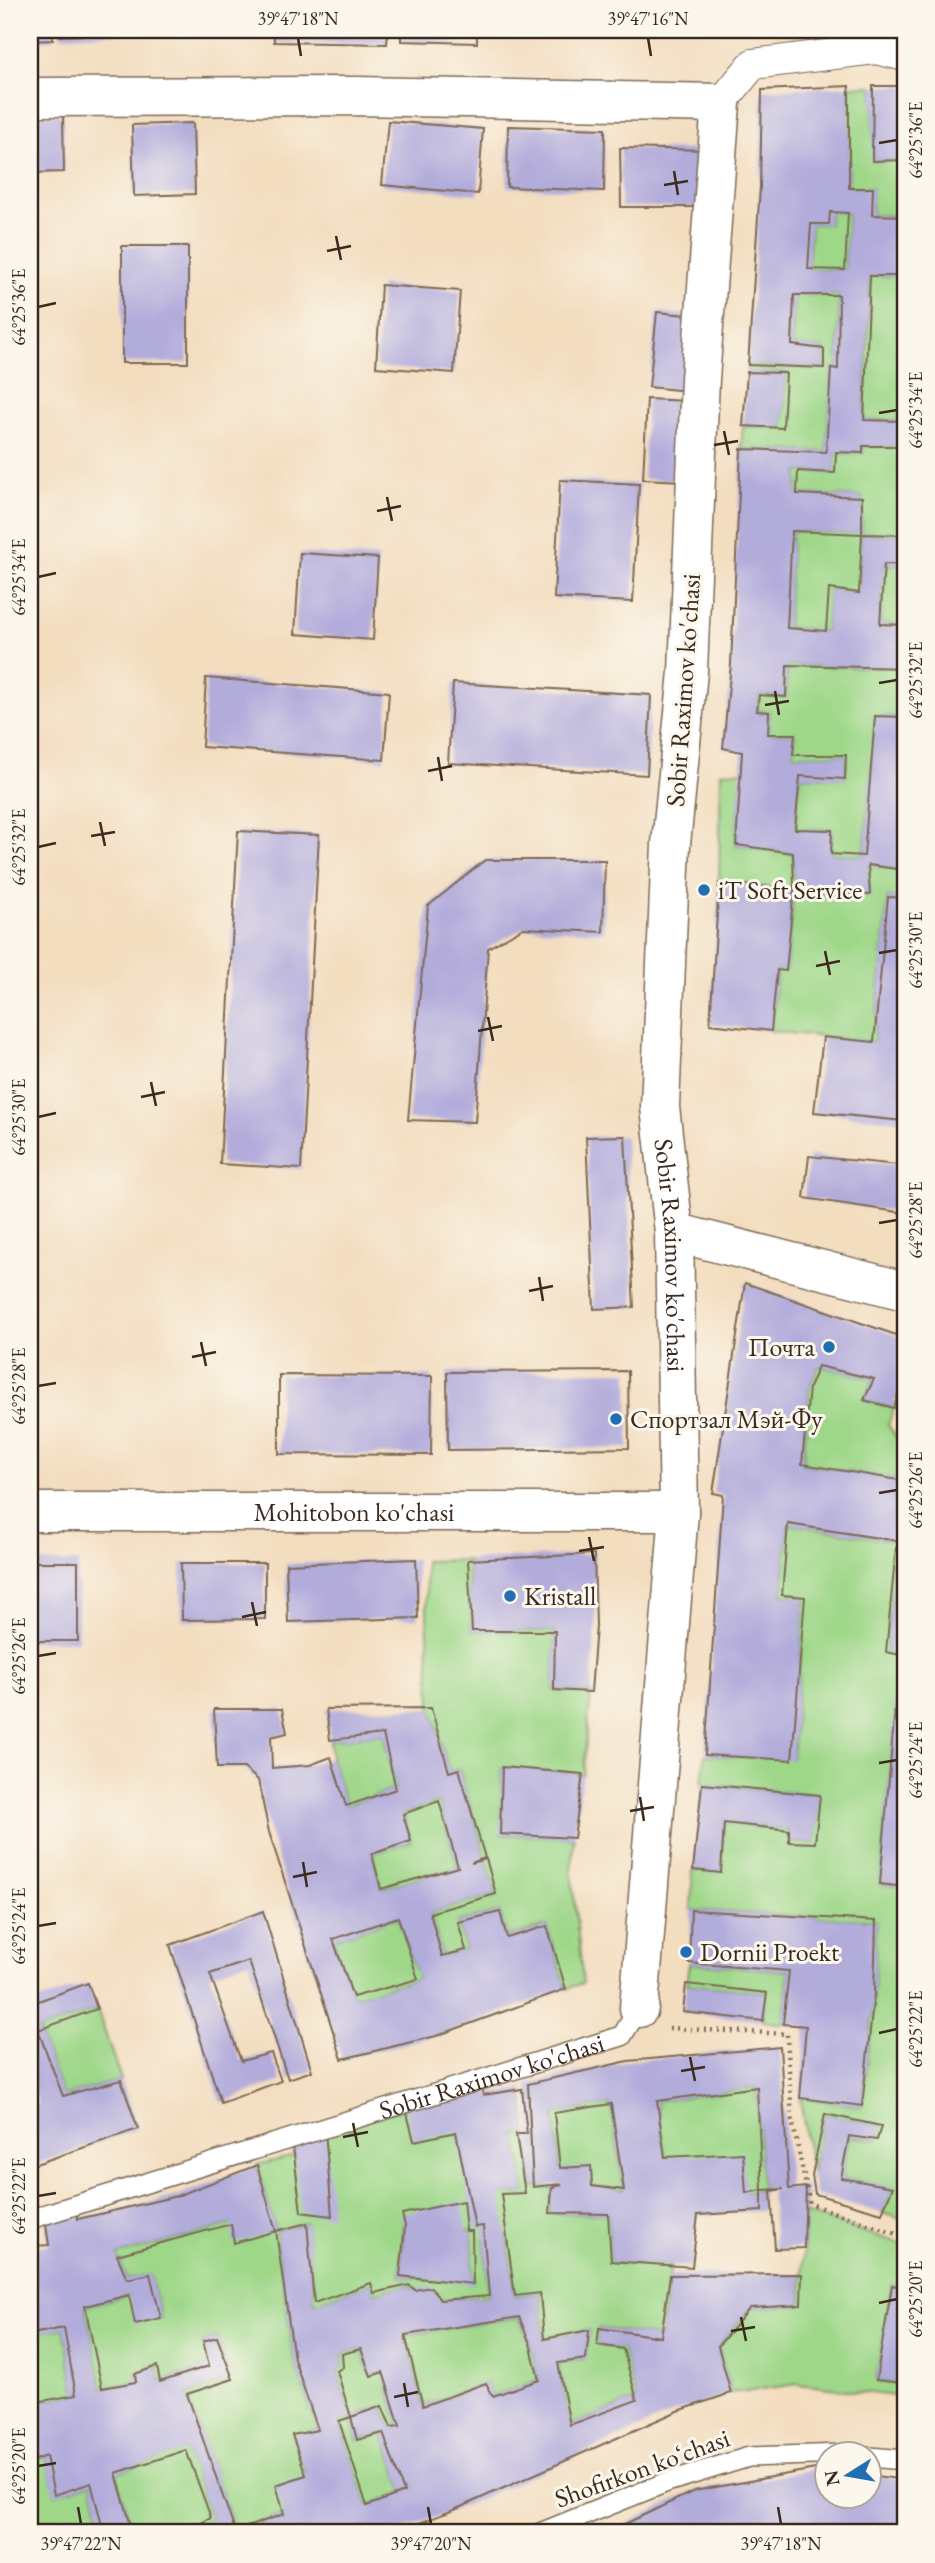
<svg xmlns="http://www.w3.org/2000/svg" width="935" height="2563" viewBox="0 0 935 2563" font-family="'EB Garamond',serif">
<rect width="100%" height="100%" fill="#fbf7ec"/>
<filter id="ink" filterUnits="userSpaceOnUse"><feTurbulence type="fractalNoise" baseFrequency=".0143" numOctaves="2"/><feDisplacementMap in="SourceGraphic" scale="14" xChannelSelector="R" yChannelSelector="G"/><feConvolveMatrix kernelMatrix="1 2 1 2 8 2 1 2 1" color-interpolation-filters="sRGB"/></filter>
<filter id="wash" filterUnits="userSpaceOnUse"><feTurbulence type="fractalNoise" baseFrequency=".00686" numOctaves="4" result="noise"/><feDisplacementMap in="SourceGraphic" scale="28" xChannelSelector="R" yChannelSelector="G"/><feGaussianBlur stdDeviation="1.57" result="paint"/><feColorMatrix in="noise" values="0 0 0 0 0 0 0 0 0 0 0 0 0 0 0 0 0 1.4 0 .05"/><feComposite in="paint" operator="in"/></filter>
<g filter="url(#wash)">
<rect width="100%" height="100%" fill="#f3ddbf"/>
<g fill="#9fd789" stroke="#6d8054" stroke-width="2" fill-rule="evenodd">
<polygon points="849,86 873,86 873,161 905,160 905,216 872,215 872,188 849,188"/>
<polygon points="830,212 848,213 845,270 808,269 811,224 829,224"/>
<polygon points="870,276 905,276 905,421 864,420"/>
<polygon points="794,295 839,295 838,368 832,368 826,452 741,449 743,426 783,428 786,373 747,372 748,365 824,368 824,349 792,345"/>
<polygon points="863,446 905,446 905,535 862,534 859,593 829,590 826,631 787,628 792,531 862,533 862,497 797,494 798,471 834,473 836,452 863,453"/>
<polygon points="884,564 905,565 905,625 880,624"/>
<polygon points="787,665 905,668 905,717 876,716 864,856 831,854 832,830 795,829 800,776 845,778 846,755 793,755 795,734 768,734 769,712 757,711 759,695 786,697"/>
<polygon points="742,771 736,845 793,853 794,889 870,895 868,865 904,869 905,840 905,898 888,897 874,1042 771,1031 777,970 786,970 794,889 719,883 721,772"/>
<polygon points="818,1366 874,1379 864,1400 894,1408 888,1425 897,1438 905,1440 905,1481 803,1464 809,1388"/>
<polygon points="902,1521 905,1522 905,1549 896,1548 886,1652 905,1656 905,1697 897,1696 880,1884 905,1887 905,2220 882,2213 892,2188 841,2178 849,2136 877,2140 881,2126 825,2114 812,2175 800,2098 862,2106 874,1994 876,1921 691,1910 693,1870 721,1872 724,1823 789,1830 789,1842 815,1843 819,1795 702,1784 705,1755 792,1759 805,1598 782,1595 788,1524 897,1541"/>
<polygon points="468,1560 472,1631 555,1631 554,1690 591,1692 583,1774 502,1768 501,1834 574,1838 571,1869 583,1983 566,1989 547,1926 507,1937 500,1912 458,1922 466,1950 442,1956 430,1913 496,1894 459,1769 449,1772 431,1708 425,1561"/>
<polygon points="383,1734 396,1789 346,1806 331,1757 330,1740"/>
<polygon points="439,1801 458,1867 381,1889 372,1854 411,1841 403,1814"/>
<polygon points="398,1917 418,1979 353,1997 333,1939"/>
<polygon points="689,1963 789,1971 783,2024 763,2021 766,1993 686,1984"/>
<polygon points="97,2009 121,2080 63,2096 38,2030"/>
<polygon points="757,2087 762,2190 746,2193 665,2157 657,2101"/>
<path d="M482,2089L501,2194L525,2193L516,2134H527L522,2089L533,2187L552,2188L550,2213L608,2214L611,2261L671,2265L661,2337L599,2328L597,2345L623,2349L637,2400L570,2425L558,2363L585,2359L589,2330L544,2339L540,2293L515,2296L507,2236L484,2239L489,2296L440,2300L409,2285L374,2293L371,2283L314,2303L306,2223L276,2231L294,2359L318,2430L293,2436L306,2475L284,2514L235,2531L187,2395L233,2379L217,2337L203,2342L209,2366L160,2382L157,2366L136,2373V2382L102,2388L85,2306L129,2295L161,2318L150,2275L127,2279L117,2255L231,2224L276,2231L257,2165L294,2156L292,2138ZM404,2224L472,2231L473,2283L400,2276Z"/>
<polygon points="611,2104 624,2190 592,2186 560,2168 554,2113"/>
<polygon points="805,2213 905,2245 905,2288 892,2285 876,2380 903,2383 902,2397 798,2384 731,2393 718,2346 750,2308 801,2305"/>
<polygon points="519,2317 530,2343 539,2380 493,2396 486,2383 423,2406 405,2335"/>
<polygon points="30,2327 32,2333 64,2328 76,2395 30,2403"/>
<polygon points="361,2349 371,2376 383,2372 400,2426 391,2427 382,2406 351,2417 357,2440 383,2433 404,2492 367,2506 339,2421 351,2417 337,2371 343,2367 342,2354"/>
<polygon points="186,2449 211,2518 197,2525 200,2533 133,2533 116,2473"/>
<polygon points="46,2456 55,2494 91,2483 104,2533 30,2533 30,2502 32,2501 30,2462"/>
</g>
<g id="blocks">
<g fill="#b2acdb" fill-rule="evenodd">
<polygon points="30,30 52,30 53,40 30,41"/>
<polygon points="60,30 154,30 154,32 60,36"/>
<rect x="173" y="30" width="51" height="8"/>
<polygon points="274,30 388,30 387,44 274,42"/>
<polygon points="401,30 477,30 477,43 401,41"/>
<path d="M849,86V188H873L872,215L905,216V276H870L864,420L905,421V446H863V453L836,452L835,473L798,471L797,494L862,497V534L792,531L787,628L826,631L829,589L859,593L862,534L905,535V565L884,564L880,624L905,625V668L787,665L786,697L759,695L757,711L769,712L768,734H795L793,755H846L845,779L800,776L795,829L832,830L831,854L864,856L875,716L905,717L904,870L868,865L870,895L794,889L786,971L777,970L771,1031L710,1024L719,883L794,889L793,853L736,845L742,752L723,748L731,664L741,449L826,452L831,368L838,369L839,295H794L792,345L824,349V368L748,365L760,187L762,90ZM830,212L848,213L845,270L808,269L811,224H829Z"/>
<polygon points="873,86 905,86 905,160 872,161"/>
<polygon points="63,115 64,172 30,173 30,116"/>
<polygon points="388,121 483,129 478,194 382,185"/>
<polygon points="193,123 195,194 134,196 132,125"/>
<polygon points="508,126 605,129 604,191 507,187"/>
<polygon points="620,148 708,150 709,207 621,207"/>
<rect x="122" y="246" width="66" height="117"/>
<polygon points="381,285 460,291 454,373 376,367"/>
<polygon points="657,312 696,316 688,391 649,387"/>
<polygon points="747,372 786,373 783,428 743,426"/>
<polygon points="647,399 687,401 683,481 643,479"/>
<polygon points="560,480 639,484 633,602 554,598"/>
<polygon points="300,553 378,558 373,640 295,634"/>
<polygon points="206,678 389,692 384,760 202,747"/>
<polygon points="453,683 651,695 647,775 448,763"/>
<polygon points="238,831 319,835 301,1169 220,1164"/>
<polygon points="485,860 605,860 603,932 523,928 488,948 475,1122 408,1120 428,906"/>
<polygon points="888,897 905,898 905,1213 804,1198 809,1156 898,1165 903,1121 814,1112 823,1037 874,1042"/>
<polygon points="625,1136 634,1307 594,1309 586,1137"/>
<polygon points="745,1283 905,1338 905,1366 894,1408 864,1400 874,1379 818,1366 809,1388 802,1464 905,1481 905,1522 902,1522 898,1541 788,1524 782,1595 805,1597 792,1760 705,1755 723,1495 713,1493"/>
<polygon points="628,1371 629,1448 448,1450 447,1372"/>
<polygon points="279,1375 432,1376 431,1455 279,1454"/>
<polygon points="896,1548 905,1549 905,1656 886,1652"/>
<polygon points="594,1554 596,1626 591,1692 554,1690 555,1631 472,1631 468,1560"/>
<polygon points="416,1559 418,1618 288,1622 286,1564"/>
<rect x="30" y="1562" width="48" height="79"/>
<polygon points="181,1563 265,1563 265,1619 182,1620"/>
<polygon points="896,1696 905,1697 905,1887 880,1884"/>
<path d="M431,1708L449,1772L459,1769L485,1858L471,1863L486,1859L496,1894L430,1913L442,1956L466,1950L458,1922L500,1912L507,1938L547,1926L566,1989L436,2036L342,2059L269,1832L258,1780L244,1768H217L214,1709H282L287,1733L271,1737L272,1768L310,1765L331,1757L346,1806L396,1789L383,1734L330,1740L326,1709ZM439,1801L458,1867L381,1889L372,1854L411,1841L403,1814ZM398,1917L418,1979L353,1997L333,1939Z"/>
<polygon points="502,1767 583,1774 574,1838 500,1834"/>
<polygon points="702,1784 820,1795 815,1843 789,1842 789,1830 724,1823 721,1873 693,1870"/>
<polygon points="691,1910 876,1921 874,1994 862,2106 800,2098 806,2026 783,2024 789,1971 689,1963"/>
<polygon points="263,1911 312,2071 288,2079 249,1961 210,1974 241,2061 271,2053 281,2081 221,2103 170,1945"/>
<polygon points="88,1983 97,2009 38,2030 63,2096 121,2080 138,2129 30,2166 30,2107 38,2104 30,2080 30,2004"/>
<polygon points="686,1984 767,1993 763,2021 683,2012"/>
<path d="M780,2047L789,2189L806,2187L804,2248L775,2249L771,2191L784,2189L762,2190L757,2087L657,2101L665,2157L743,2153L746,2193L762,2190V2211L698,2215L692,2267L611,2261L608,2214L550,2213L552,2188L562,2184L533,2187L528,2084L628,2061ZM611,2104L624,2190L592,2186L591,2166L560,2168L554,2113Z"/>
<path d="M482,2089L483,2095L522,2089L527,2134H516L525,2193L501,2194L515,2296L540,2293L544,2339L589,2330L586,2359L558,2363L570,2425L637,2400L623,2349L597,2345L599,2328L661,2337L670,2275L802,2274L801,2305L750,2308L718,2346L731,2393L678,2411L454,2510L393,2533H200L197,2525L211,2518L186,2450L116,2473L133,2533H104L91,2483L54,2495L46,2456L30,2462V2403L76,2395L64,2328L31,2334L30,2327V2233L34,2246L49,2245L45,2218L76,2211L78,2219L177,2196L257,2165L276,2231L234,2243L231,2224L117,2255L127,2279L150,2274L161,2318L135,2324L129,2295L85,2306L102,2388L136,2382L135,2374L157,2366L160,2382L209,2366L203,2341L217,2337L233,2379L187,2394L235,2531L284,2514L276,2485L306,2475L292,2435L318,2430L294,2359L276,2231L307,2223L314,2303L371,2283L374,2293L409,2285L415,2290L431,2287L440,2300L489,2296L483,2226L475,2227L456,2132L414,2141L405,2105ZM519,2317L530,2343L539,2380L493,2396L486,2383L423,2406L405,2335ZM361,2349L371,2376L383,2372L400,2426L391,2427L382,2406L351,2417L357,2440L383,2433L404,2492L367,2506L339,2421L351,2417L337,2371L343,2367L342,2354Z"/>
<polygon points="825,2114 881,2126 877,2140 849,2136 841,2178 893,2187 882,2213 815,2194 812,2175"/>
<polygon points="325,2130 332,2216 301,2212 292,2138"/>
<polygon points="463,2201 466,2231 472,2231 473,2284 400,2276 405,2226 402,2214"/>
<polygon points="892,2285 905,2288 905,2398 902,2397 903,2383 876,2380"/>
<polygon points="821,2468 827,2468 827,2496 869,2496 869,2475 905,2480 905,2533 606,2533 694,2491"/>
</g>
</g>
</g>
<g filter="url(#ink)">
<use href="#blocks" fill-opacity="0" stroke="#7b6956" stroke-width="2"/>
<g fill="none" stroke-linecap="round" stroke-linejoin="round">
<g stroke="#7b6956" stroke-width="22">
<g id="service">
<path id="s1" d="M30,2219L622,2036L639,2008"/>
<polyline points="869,2457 905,2460"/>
<polyline points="540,2533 667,2482 749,2457 847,2454"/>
</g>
</g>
<g stroke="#7b6956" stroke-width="32">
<polyline id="pedestrian" points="721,103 753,64 875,49 905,56"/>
</g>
<g stroke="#7b6956" stroke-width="41">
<g id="minor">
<path id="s2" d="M30,97L356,96L721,103L700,379L688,672L671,844L660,1107L674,1232L679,1512L639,2008"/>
<polyline points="674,1232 905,1291"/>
<path id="s3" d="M30,1512H679"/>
</g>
</g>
<polyline stroke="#7b6956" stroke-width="4.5" stroke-dasharray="2 5" stroke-linecap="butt" points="669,2028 787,2034 792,2120 810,2204 905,2237"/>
<use href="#service" stroke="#fff" stroke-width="19"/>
<use href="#pedestrian" stroke="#fff" stroke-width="30"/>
<use href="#minor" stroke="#fff" stroke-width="38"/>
</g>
</g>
<path fill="none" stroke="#3b2a1e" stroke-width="2.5" d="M298,38L301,56M648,38L651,56M879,143L897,140M674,171L678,195M664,185L688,181M336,236L341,260M327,251L351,246M38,307L56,303M879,413L897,410M724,431L729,455M714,445L738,441M387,497L392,521M377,511L401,506M38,577L56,573M879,683L897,680M775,691L779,715M765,705L789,701M438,757L442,781M428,771L452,766M100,822L105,846M91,836L115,832M38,847L56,843M825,951L830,975M879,953L897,950M816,966L840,961M488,1017L493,1041M478,1031L502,1026M151,1082L156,1106M141,1097L165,1092M38,1117L56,1113M879,1223L897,1220M539,1277L543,1301M529,1291L553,1286M201,1342L206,1366M192,1357L216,1352M38,1386L56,1383M879,1493L897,1490M589,1537L594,1561M579,1551L604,1547M252,1602L257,1626M242,1617L266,1612M38,1656L56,1653M879,1763L897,1760M640,1797L644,1821M630,1811L654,1807M303,1862L307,1887M293,1877L317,1872M38,1926L56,1923M879,2033L897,2029M690,2057L695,2081M681,2071L705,2067M353,2123L358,2147M343,2137L368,2132M38,2196L56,2193M879,2303L897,2299M741,2317L746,2341M731,2331L755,2327M404,2383L408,2407M394,2397L418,2392M38,2466L56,2463M78,2507L81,2524M428,2507L431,2524M778,2507L781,2524"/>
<g fill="#1f6fb2" stroke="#fbf7ec" stroke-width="2.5">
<circle cx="704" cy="890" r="7"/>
<circle cx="829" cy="1347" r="7"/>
<circle cx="616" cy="1419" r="7"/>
<circle cx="510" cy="1596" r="7"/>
<circle cx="686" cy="1952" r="7"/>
</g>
<g text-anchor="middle" stroke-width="6" stroke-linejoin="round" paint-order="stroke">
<g font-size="26" fill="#3b2a1e" stroke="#fbf7ec">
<text transform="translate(683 690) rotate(-86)" y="9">Sobir Raximov ko'chasi</text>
<text dy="9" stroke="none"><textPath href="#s2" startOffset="1846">Sobir Raximov ko'chasi</textPath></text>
<text dy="9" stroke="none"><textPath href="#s3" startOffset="324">Mohitobon ko'chasi</textPath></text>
<text dy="9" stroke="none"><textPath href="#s1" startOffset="483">Sobir Raximov ko'chasi</textPath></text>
<text transform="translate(642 2468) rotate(-20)" y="9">Shofirkon koʻchasi</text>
</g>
<g font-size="26" fill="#3b2a1e" stroke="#fbf7ec" text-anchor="start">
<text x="718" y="899">iT Soft Service</text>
<text x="815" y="1356" text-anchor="end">Почта</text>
<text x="630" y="1428">Спортзал Мэй-Фу</text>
<text x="524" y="1605">Kristall</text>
<text x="700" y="1961">Dornii Proekt</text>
</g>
</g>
<rect width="935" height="2563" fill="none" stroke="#fbf7ec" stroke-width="77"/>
<g transform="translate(848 2475) rotate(259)"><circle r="33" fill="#fbf7ec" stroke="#aea59a" stroke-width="2"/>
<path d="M0-5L12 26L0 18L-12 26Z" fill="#1f6fb2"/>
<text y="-10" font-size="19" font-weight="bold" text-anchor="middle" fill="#3b2a1e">N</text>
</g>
<rect x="38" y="38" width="859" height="2486" fill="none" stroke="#3b2a1e" stroke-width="2.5"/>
<g font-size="18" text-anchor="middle" fill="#3b2a1e">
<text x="298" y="25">39°47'18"N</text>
<text x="648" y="25">39°47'16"N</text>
<text transform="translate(916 140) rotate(-90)" y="6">64°25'36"E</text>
<text transform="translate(19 307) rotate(-90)" y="6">64°25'36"E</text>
<text transform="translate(916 410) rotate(-90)" y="6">64°25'34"E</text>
<text transform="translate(19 577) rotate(-90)" y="6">64°25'34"E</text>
<text transform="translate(916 680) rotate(-90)" y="6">64°25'32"E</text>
<text transform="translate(19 847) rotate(-90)" y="6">64°25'32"E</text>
<text transform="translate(916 950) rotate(-90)" y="6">64°25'30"E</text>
<text transform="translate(19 1117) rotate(-90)" y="6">64°25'30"E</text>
<text transform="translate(916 1220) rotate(-90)" y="6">64°25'28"E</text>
<text transform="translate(19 1386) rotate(-90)" y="6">64°25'28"E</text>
<text transform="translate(916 1490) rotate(-90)" y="6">64°25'26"E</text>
<text transform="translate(19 1656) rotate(-90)" y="6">64°25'26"E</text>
<text transform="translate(916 1760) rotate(-90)" y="6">64°25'24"E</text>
<text transform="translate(19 1926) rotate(-90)" y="6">64°25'24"E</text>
<text transform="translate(916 2029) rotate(-90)" y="6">64°25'22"E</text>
<text transform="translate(19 2196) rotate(-90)" y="6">64°25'22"E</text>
<text transform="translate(916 2299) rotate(-90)" y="6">64°25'20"E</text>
<text transform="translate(19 2466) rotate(-90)" y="6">64°25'20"E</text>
<text x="81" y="2550">39°47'22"N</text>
<text x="431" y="2550">39°47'20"N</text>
<text x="781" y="2550">39°47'18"N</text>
</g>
</svg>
